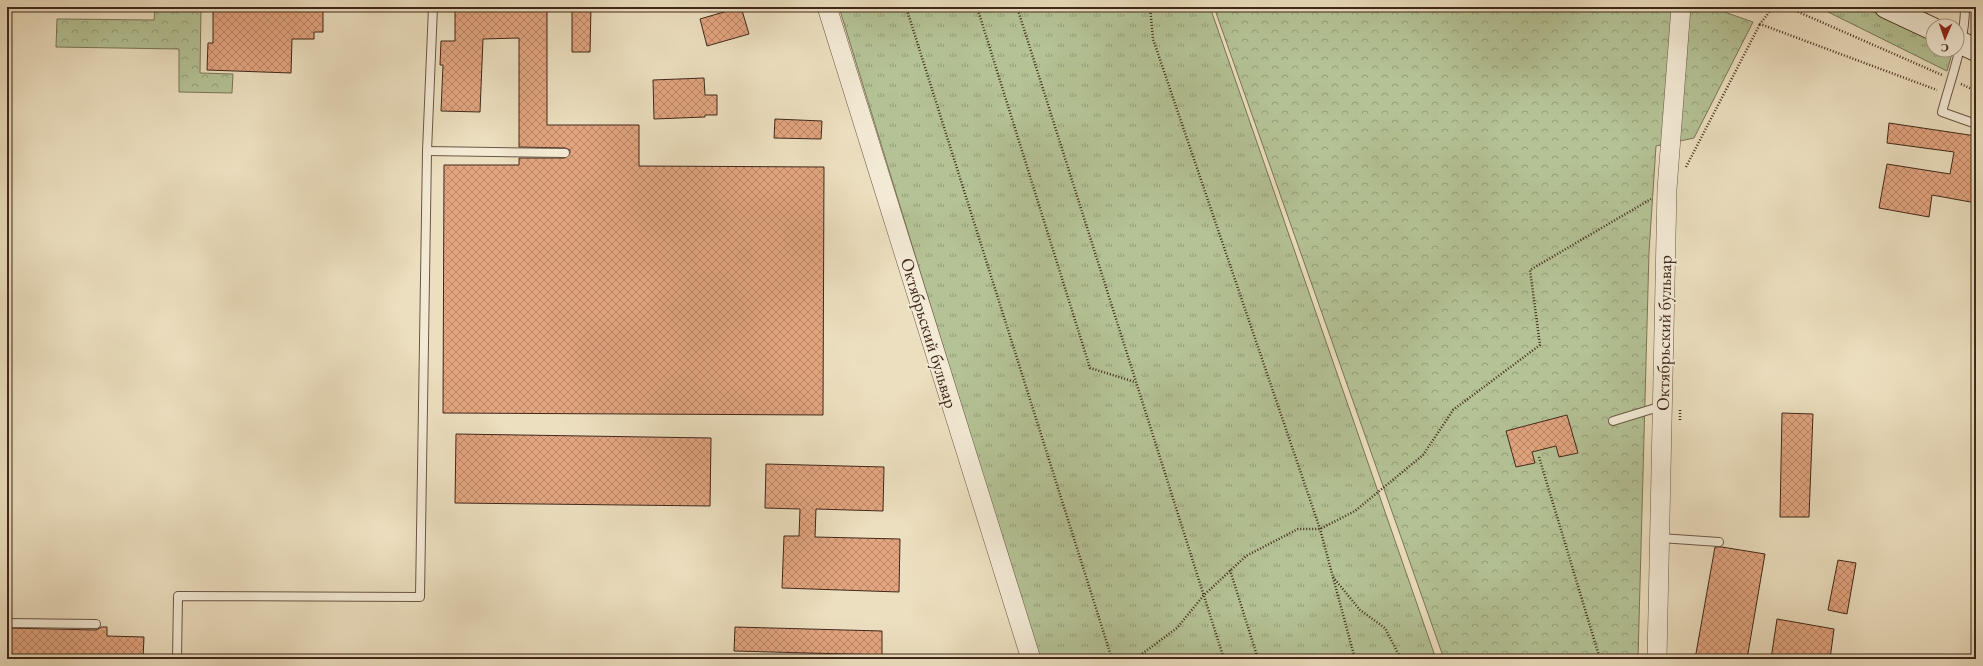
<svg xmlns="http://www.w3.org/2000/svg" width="1983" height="666" viewBox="0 0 1983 666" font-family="'EB Garamond',serif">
<defs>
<pattern id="grass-tufts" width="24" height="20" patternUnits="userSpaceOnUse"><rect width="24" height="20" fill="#b4c295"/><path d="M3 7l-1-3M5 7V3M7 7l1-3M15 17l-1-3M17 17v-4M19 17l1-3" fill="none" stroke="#949e79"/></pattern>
<pattern id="forest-crowns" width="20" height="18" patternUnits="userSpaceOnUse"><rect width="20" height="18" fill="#b4c295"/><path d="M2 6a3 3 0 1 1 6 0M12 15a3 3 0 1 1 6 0" fill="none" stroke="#949e79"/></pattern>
<pattern id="building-cross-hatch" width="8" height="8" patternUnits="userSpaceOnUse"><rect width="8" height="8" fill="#e2a580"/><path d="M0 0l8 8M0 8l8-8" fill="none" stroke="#b98668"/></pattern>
</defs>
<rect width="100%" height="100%" fill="#ecdfbf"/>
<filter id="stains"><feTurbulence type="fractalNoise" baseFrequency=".005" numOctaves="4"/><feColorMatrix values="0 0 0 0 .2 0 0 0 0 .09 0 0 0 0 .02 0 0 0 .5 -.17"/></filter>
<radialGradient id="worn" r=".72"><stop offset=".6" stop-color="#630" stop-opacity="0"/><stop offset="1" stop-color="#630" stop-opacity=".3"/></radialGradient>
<g fill="url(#grass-tufts)" stroke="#7a7558">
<polygon points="839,7 1210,7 1436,659 1039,659"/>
<polygon points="1818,7 1863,7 1933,40 1933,50 1953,50 1947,71"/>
</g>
<g fill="url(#forest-crowns)" stroke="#7a7558">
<polygon points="155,7 201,7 200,73 233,74 232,93 179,92 179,49 56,47 57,19 154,20"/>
<polygon points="1214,7 1710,7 1753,22 1694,138 1656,146 1649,252 1638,659 1444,659"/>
</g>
<g fill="url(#building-cross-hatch)" stroke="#40281b">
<polygon points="213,7 323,7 323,32 314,32 314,39 292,39 291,73 207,70 208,43 213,43"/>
<polygon points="455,7 547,7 547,125 639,125 639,166 824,167 823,415 443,413 444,165 519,165 519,158 565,158 570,153 570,150 565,148 519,147 519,38 483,39 480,112 441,111 443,65 440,65 441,41 455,41"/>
<polygon points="572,7 591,7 590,52 572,52"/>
<polygon points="741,7 749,34 707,46 700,19"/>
<polygon points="704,78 705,95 717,95 717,115 705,115 705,117 654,119 653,80"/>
<polygon points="775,119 822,121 821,139 774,138"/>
<polygon points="1889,123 1976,136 1976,203 1932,195 1929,217 1879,208 1887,164 1950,174 1954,152 1887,143"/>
<polygon points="1782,413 1813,414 1809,517 1780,517"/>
<polygon points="1567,415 1578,453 1559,457 1556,446 1532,452 1535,463 1516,467 1506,431"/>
<polygon points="456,434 711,438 710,506 455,503"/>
<polygon points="766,464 884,467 883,511 816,509 815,537 900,539 899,592 782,588 784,536 799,536 800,509 765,508"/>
<polygon points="1715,547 1722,547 1765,554 1747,659 1695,659"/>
<polygon points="1838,560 1856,563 1847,614 1828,610"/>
<polygon points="1777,619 1834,629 1830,659 1771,659"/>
<polygon points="101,627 107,627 107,636 144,637 143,659 7,659 7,628 96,630"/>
<polygon points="735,627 882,631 882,655 734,651"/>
</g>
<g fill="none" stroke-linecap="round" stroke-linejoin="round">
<g stroke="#6b5644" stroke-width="10">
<g id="service">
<path d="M1965,7C1965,43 1951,78 1942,112L1976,124"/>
<polyline points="427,151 565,153"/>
<polyline points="1613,421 1662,406"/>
<polyline points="1660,538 1719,542"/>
<polyline points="7,623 96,624"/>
<polyline points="177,659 178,596 420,597 427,151 433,7"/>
</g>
</g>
<g stroke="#6b5644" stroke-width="20">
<g id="tertiary">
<polyline points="827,7 1031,659"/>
<polyline points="1657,659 1667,189 1681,7"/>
</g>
</g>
<g stroke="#40281b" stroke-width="24">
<g id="secondary">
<polyline points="1886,7 1933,29"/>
<polyline points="1957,41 1976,50"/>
</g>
</g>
<g stroke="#40281b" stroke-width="2.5" stroke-dasharray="1 2" stroke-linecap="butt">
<polyline points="906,7 1112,659"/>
<polyline points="977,7 1090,368 1135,382"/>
<polyline points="1017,7 1224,659"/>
<polyline points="1150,7 1153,39 1320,529 1355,659"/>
<polyline points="1773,7 1760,24 1937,90"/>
<polyline points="1787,7 1942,75"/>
<polyline points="1961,84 1976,91"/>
<polyline points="1686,167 1760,24"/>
<polyline points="1680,410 1680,421"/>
<polyline points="1539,457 1600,659"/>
<polyline points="1230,570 1258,659"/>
<polyline points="1333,577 1360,610 1385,628 1401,659"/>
<polyline points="1135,659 1177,628 1204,595 1246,556 1298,529 1320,529 1355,511 1423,455 1453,410 1540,345 1530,270 1651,199"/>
</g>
<use href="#service" stroke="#f3ead5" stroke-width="8"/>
<use href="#tertiary" stroke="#f3ead5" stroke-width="19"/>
<use href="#secondary" stroke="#f3ead5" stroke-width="22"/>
</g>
<g text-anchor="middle" stroke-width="3.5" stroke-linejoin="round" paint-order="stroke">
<g font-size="18" fill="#40281b" stroke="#f3ead5">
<text transform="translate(929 333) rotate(73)" y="6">Октябрьский бульвар</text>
<text transform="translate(1664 333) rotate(-89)" y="6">Октябрьский бульвар</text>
</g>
</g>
<rect width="1983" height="666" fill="none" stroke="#ecdfbf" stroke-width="24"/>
<rect x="8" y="8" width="1967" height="650" fill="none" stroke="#40281b" stroke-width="2"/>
<rect x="12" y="12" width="1959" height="642" fill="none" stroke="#40281b"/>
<g transform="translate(1945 38) rotate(182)"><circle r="19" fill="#f3ead5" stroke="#ab9c8b"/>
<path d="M0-3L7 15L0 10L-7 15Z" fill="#8f2418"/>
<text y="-6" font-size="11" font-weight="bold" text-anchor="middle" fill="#40281b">С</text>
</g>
<rect width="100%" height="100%" filter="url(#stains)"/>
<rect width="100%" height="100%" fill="url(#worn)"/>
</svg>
